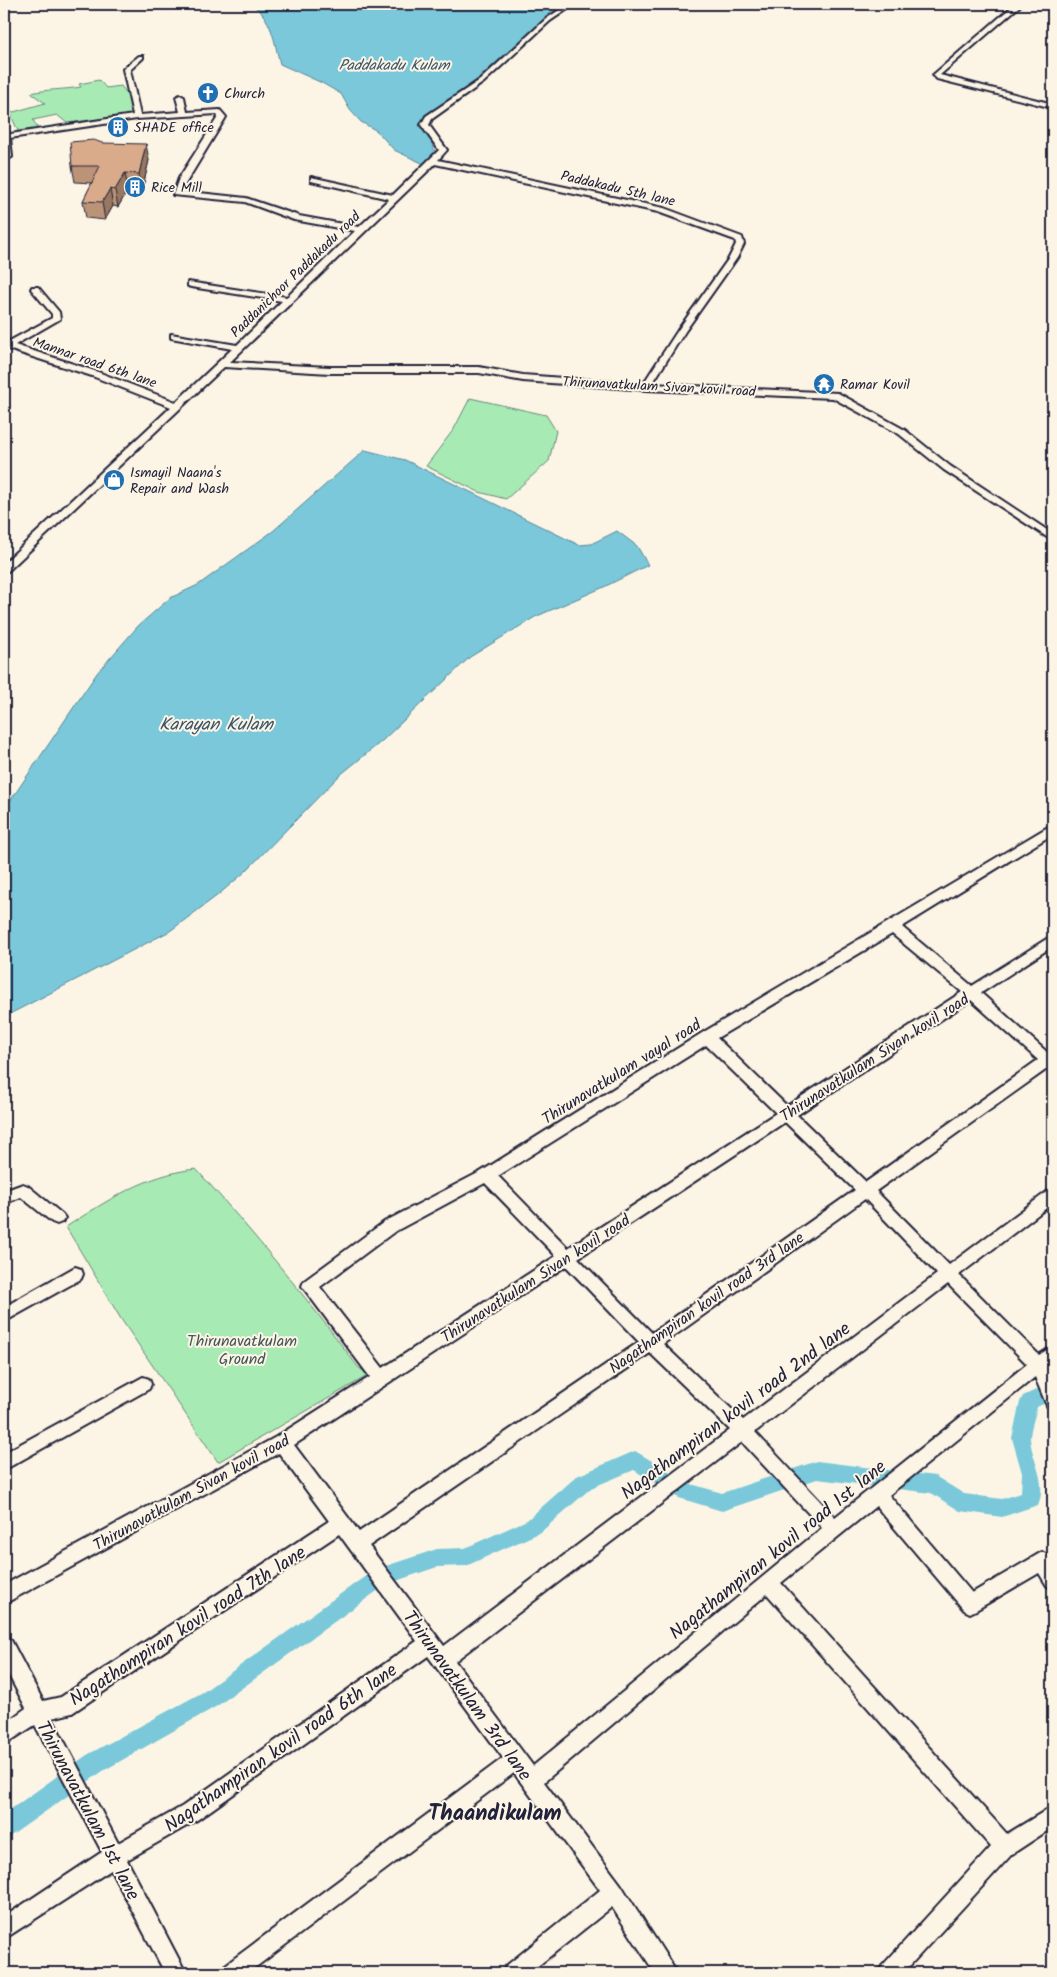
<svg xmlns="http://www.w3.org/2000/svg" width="1057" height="1977" viewBox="0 0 1057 1977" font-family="Kalam,sans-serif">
<rect width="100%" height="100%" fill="#fcf5e5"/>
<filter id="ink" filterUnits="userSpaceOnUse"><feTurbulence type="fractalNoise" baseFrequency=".02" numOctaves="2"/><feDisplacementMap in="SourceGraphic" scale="10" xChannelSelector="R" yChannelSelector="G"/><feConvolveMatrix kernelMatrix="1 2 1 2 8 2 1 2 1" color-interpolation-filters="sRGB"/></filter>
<g filter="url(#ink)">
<g fill="#a8eab4" stroke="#658678">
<path d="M99,80L106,88L121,86C128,94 133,103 132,115L67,123L57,115L33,120L38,129L18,131L10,113L45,103L31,93C48,89 63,90 81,87L79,84Z"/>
<polygon points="470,398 546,415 556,431 549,461 506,499 479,492 426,466 454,429"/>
<path d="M196,1169C254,1233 307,1298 358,1367L369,1375L218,1462L121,1319L66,1227C106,1201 147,1174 196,1169Z"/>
</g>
<g fill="#7ac8d9" stroke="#57869a">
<path d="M251,4H563L475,81L423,119L435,152L424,164L394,150L377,131L361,122L350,110L341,94L322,83L280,64C274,41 272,17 251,4Z"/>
<polygon points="365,450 405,460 579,545 591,544 617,531 637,546 648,565 604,587 535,617 470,657 382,741 339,776 245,872 218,895 170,931 4,1017 4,810 97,673 138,626 170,598 198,585 273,531"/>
</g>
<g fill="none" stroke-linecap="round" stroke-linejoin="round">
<path fill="#7ac8d9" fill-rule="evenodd" d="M1053,1382V1399L1037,1407C1035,1416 1030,1429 1030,1439C1032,1461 1048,1482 1038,1505L1002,1517L960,1511L931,1493L817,1479L722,1511L679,1498L634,1470L591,1488L541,1532L466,1566L437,1567L387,1584L217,1706L103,1771L12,1835L4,1838V1814L87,1755L203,1692L374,1570L437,1549L465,1548L527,1520L577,1476L635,1451L691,1484L722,1493L817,1461L935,1476L964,1494L1002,1499L1021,1493L1022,1473L1012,1438L1020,1402L1023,1396Z"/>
<g stroke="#22223b" stroke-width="4">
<g id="minor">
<path d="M568,4H575L550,21L484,82L432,119L429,125L447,150L438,160L664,208L742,237L744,244L737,258L686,330L652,384L838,393L905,430L950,466L1053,534V541L944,470L899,434L833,398L646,390L523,381L479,373H330L224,367L8,571L4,572V563L171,407L92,376L8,349L4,351V344L52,318V314L31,289L32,287H38L59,312L60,319L15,345L98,372L176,402L232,349L171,338V334L237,345L282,301L191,287L188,286V282L287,297L355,231L294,220L245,202L173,195L179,178L218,117L217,114L137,119L10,138L12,157L8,159L4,157V135L133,115L123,69L139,56H143V58L130,70L140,115L180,112L176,97L180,95L184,97L187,112L220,110L226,117L181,191L246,198L299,216L359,227L389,199L311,181V177L393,195L439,150L421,125L426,116L480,80L546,19ZM435,164L658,212L735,240L736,244L729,258L678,330L643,384L523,375L479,367H330L230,362Z"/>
<polygon points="1015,4 1022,4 940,75 1053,104 1053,108 937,79 933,75"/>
<path d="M1053,824V834L902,927L972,986L1053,935V946L981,993L1048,1053L1053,1052V1071L1047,1069L876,1191L949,1265L1048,1191L1053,1189V1203L959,1275L1039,1355L1053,1346V1363L1047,1367L1053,1382V1408L1047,1406L1035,1377L889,1495L972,1593L1042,1552C1057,1558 1053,1575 1053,1589L1047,1586L1039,1573L976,1610L970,1613L964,1610L876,1506L781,1583L1007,1834L1053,1806V1827L1012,1854L903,1973H879L882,1966L991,1847L767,1594L544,1782L621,1885L677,1973H655L612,1907L529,1973H503L506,1966L600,1890L514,1773L248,1973H221L224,1966L503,1758L428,1656L197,1820L127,1860L186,1973H165L111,1870L4,1939V1917L102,1852L35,1725L4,1745V1724L26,1708L4,1666V1638L11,1640L43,1701L61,1697L329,1521L279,1453L4,1604V1585L276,1437L370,1377L302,1286L304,1281L384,1222L482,1171L702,1033ZM892,934L962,992L787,1106L717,1038ZM971,1000L1038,1060L866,1182L797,1115ZM706,1045L776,1113L568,1248L498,1176ZM785,1122L855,1190L652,1333L578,1258ZM485,1183L556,1256L383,1368L320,1287L394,1232ZM865,1199L937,1274L743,1420L663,1344ZM566,1266L639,1342L359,1532L294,1445ZM948,1284L1027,1364L835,1517L755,1432ZM650,1353L730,1430L444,1646L369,1546ZM742,1442L822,1528L533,1766L455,1661ZM339,1534L417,1641L183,1806L118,1843L52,1718L72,1713Z"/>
<polygon points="23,1184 28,1186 62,1214 65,1218 62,1222 57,1224 52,1222 21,1197 4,1204 4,1191"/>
<polygon points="75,1267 81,1269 83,1274 81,1279 4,1322 4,1307"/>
<polygon points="143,1377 149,1379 151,1384 149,1389 4,1470 4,1453"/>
</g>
</g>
<use href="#minor" fill="#fcf5e5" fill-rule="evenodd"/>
</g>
<polygon fill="#bb9377" stroke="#22223b" points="149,160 142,191 128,190 118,207 113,206 105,220 86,218 83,201 92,183 75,182 72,166"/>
<g fill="#987861" stroke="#22223b">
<polygon points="146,144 149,160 142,191 139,174"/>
<polygon points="125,173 128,190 118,207 115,190"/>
<polygon points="110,189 113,206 105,220 102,202"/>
</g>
<polygon fill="#d9ab8a" stroke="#22223b" points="94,140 102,143 146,144 139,174 125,173 115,190 110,189 102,202 83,201 100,166 72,166 70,142"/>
</g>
<defs>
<g id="church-disc" transform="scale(1.125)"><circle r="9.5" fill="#1f6fb2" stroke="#fcf5e5"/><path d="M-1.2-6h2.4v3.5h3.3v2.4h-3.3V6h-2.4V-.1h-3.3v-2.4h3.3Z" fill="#fff"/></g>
<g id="building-disc" transform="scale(1.125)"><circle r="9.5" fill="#1f6fb2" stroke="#fcf5e5"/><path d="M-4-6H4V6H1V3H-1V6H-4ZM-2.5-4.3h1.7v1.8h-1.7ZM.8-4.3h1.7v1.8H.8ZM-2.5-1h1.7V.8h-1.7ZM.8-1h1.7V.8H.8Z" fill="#fff"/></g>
<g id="temple-disc" transform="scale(1.125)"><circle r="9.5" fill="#1f6fb2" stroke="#fcf5e5"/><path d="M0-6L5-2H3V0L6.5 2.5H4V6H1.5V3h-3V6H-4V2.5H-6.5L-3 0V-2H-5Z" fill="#fff"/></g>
<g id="shop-disc" transform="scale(1.125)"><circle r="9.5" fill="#1f6fb2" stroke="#fcf5e5"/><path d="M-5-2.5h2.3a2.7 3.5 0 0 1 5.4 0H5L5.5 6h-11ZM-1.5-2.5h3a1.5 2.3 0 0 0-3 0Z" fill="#fff"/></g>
</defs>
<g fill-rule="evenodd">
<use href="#church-disc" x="208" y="93"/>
<use href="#building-disc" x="118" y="127"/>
<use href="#building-disc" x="135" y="187"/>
<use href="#temple-disc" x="824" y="384"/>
<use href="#shop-disc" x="114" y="480"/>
</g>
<g text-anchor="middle" stroke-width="4" stroke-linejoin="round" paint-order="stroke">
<g font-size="14" fill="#22223b" stroke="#fcf5e5" text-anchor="start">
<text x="224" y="98">Church</text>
<text x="134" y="132">SHADE office</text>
<text x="151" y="192">Rice Mill</text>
<text x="840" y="389">Ramar Kovil</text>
<text x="130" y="477">Ismayil Naana's<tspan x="130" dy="16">Repair and Wash</tspan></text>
</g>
<g font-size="14" fill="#22223b" stroke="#fcf5e5">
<text transform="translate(618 188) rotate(13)" y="5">Paddakadu 5th lane</text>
<text transform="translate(295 274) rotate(-44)" y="5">Paddanichoor Paddakadu road</text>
<text transform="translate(95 362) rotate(19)" y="5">Mannar road 6th lane</text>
<text transform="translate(659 386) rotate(3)" y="5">Thirunavatkulam Sivan kovil road</text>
</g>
<g font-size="15" font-style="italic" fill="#3c546a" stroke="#fcf5e5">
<text x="394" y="70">Paddakadu Kulam</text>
</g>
<g font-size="16" fill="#22223b" stroke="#fcf5e5">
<text transform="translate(874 1057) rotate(-33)" y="6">Thirunavatkulam Sivan kovil road</text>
<text transform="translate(621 1071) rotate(-32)" y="6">Thirunavatkulam vayal road</text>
<text transform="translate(535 1278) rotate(-33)" y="6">Thirunavatkulam Sivan kovil road</text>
<text transform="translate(706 1302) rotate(-35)" y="6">Nagathampiran kovil road 3rd lane</text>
<text transform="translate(191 1492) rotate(-29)" y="6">Thirunavatkulam Sivan kovil road</text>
</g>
<g font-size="16" fill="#445459" stroke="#fcf5e5">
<text x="242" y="1346">Thirunavatkulam<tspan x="242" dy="18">Ground</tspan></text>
</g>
<g font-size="18" font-style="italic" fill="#3c546a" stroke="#fcf5e5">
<text x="216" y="730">Karayan Kulam</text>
</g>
<g font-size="19" fill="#22223b" stroke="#fcf5e5">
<text transform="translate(735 1410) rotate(-37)" y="7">Nagathampiran kovil road 2nd lane</text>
<text transform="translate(777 1549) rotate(-39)" y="7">Nagathampiran kovil road 1st lane</text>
<text transform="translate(187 1625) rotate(-33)" y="7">Nagathampiran kovil road 7th lane</text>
<text transform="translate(468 1695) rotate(54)" y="7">Thirunavatkulam 3rd lane</text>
<text transform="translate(280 1747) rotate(-35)" y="7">Nagathampiran kovil road 6th lane</text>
<text transform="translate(89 1810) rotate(62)" y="7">Thirunavatkulam 1st lane</text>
</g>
<g font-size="22" font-weight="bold" fill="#22223b" stroke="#fcf5e5">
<text x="495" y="1820">Thaandikulam</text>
</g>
</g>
<rect width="1057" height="1977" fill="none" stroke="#fcf5e5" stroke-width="20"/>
<rect x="10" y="10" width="1037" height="1957" fill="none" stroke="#22223b" stroke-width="2" filter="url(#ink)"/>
</svg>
